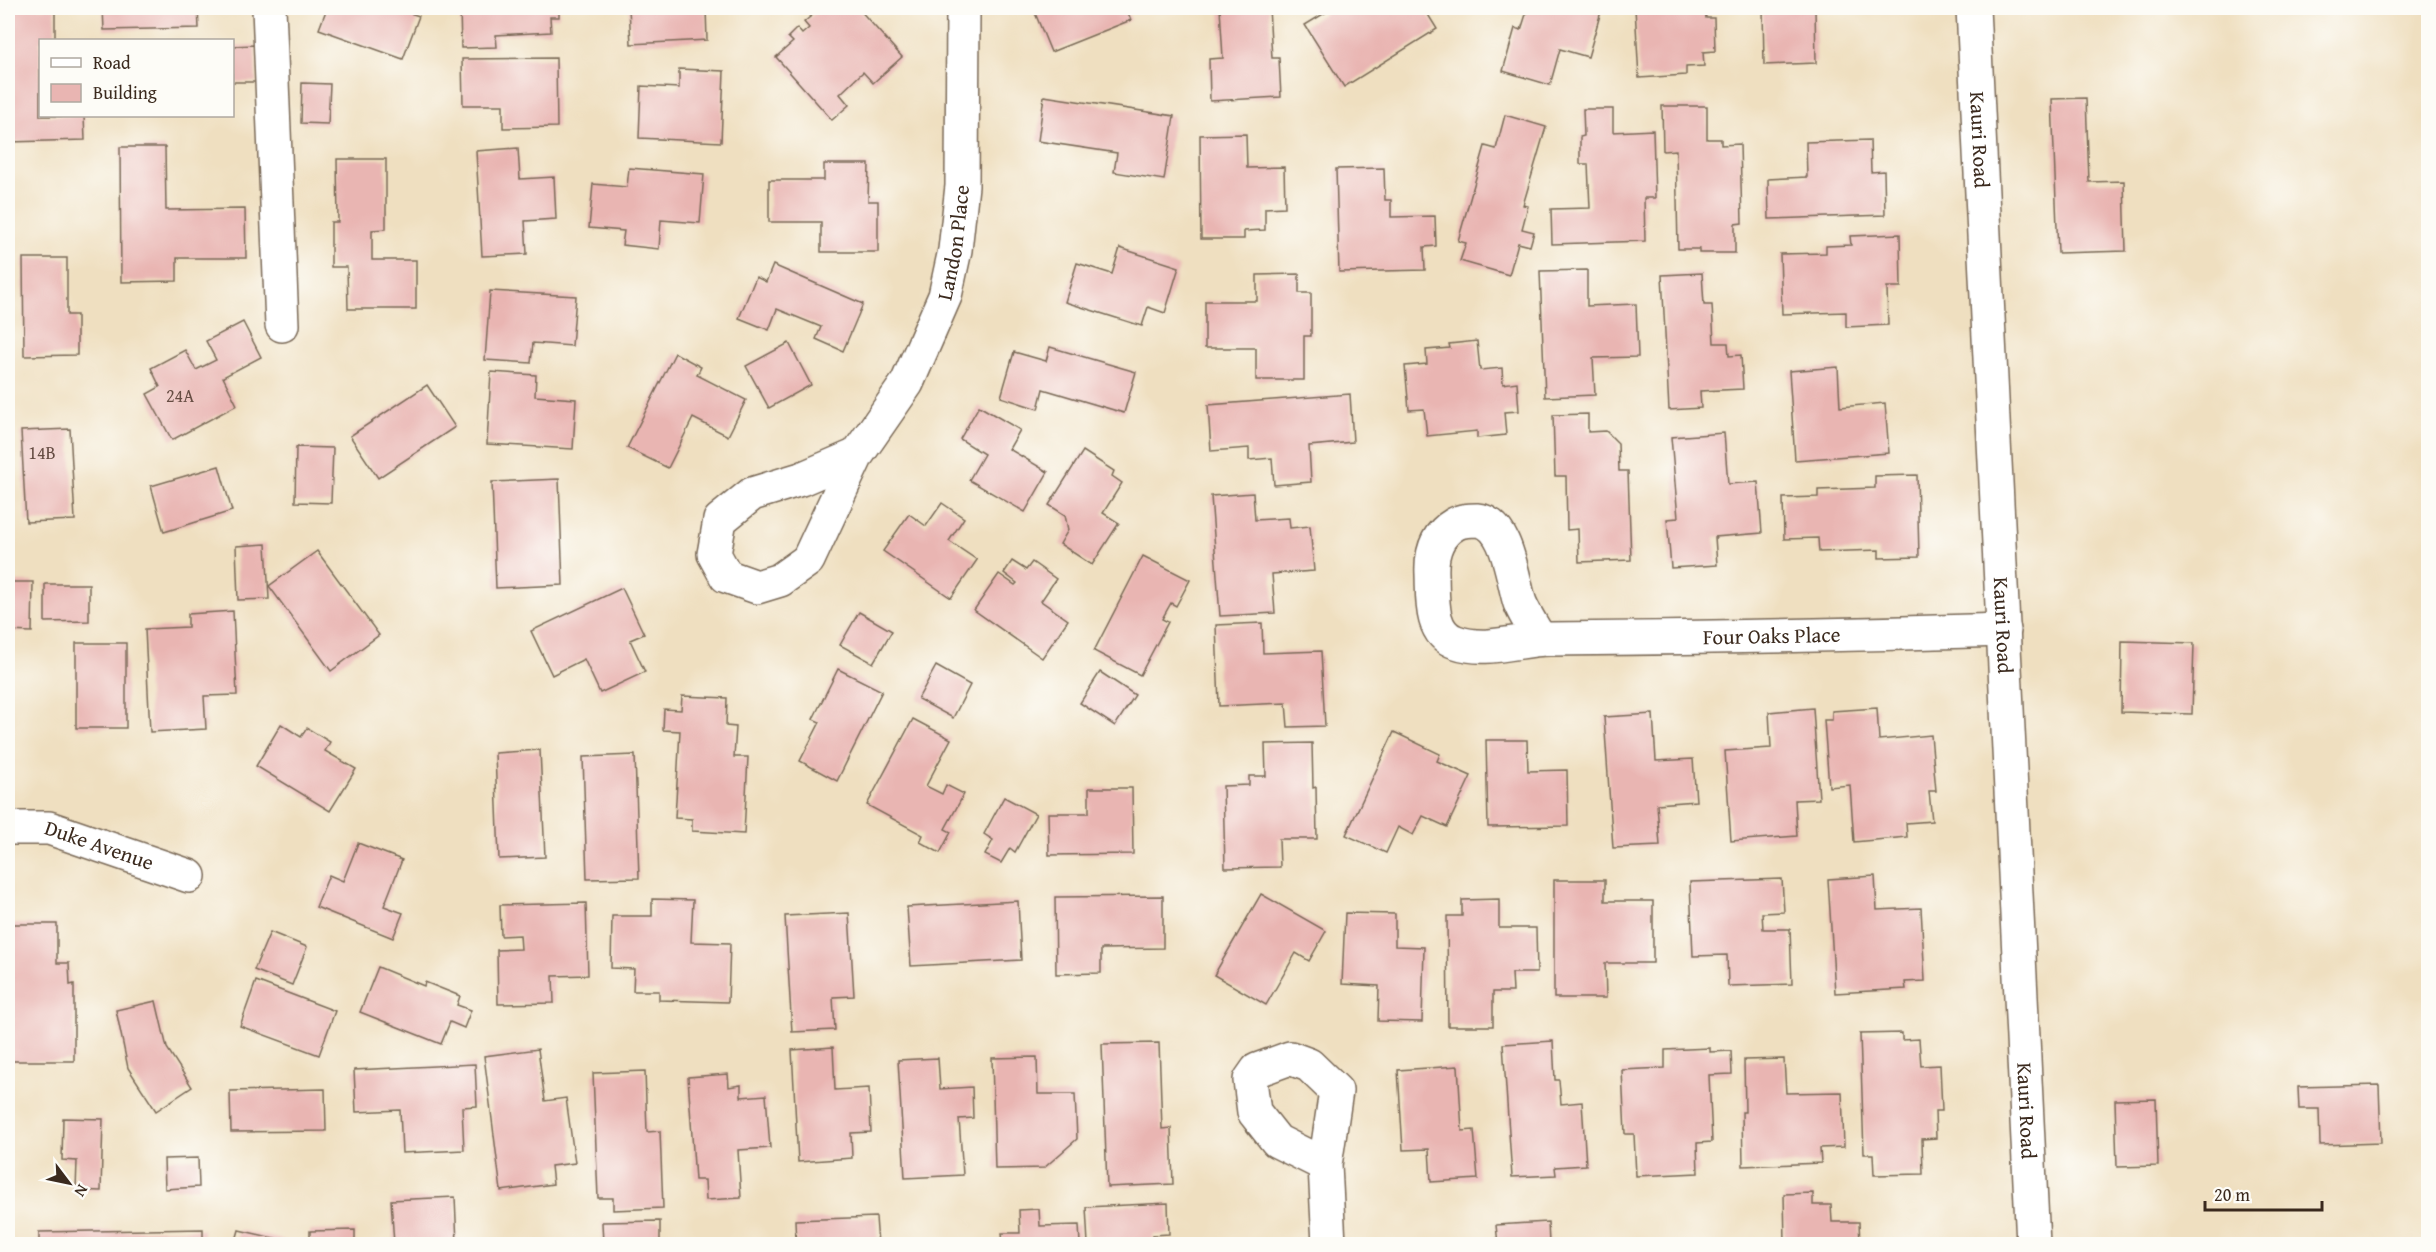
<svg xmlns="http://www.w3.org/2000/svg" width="2436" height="1252" viewBox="0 0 2436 1252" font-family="'Gentium Book Plus',serif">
<rect width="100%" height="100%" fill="#fdfcf7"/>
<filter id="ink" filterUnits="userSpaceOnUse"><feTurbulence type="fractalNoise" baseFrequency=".0167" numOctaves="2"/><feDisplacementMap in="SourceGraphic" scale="12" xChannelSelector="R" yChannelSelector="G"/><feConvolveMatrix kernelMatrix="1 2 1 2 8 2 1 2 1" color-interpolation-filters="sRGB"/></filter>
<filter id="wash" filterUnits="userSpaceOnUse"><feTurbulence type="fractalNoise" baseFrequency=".008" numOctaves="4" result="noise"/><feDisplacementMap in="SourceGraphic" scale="24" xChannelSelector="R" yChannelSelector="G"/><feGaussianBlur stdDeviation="1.35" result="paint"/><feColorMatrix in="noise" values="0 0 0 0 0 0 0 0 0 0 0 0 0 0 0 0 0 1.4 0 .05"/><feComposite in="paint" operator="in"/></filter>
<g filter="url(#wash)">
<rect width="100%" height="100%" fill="#efdfc0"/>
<g id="blocks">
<g fill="#e9b5b2">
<polygon points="8,8 55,8 55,40 40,40 40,116 84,116 85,140 8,142"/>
<polygon points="103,8 198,8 199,28 104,30"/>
<polygon points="327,8 395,8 419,16 403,59 319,29"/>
<polygon points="460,8 559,8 559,17 550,17 551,32 496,35 497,47 461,48"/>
<polygon points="629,8 706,8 707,40 631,44"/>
<polygon points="821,8 834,8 836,10 838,8 858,8 902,57 873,83 863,72 840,94 849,105 832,120 776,57 793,42 788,37 797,28 802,34 809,28 804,22"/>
<polygon points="1033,8 1126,8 1131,20 1051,52"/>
<rect x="1140" y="8" width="36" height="4"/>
<polygon points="1220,8 1269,8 1272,58 1279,58 1281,97 1210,101 1209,59 1223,58"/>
<polygon points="1333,8 1424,8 1437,29 1344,87 1305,25"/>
<polygon points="1528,8 1602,8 1588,57 1560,49 1550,85 1503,71 1515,28 1521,30"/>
<polygon points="1635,8 1705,8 1706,18 1714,18 1715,51 1703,52 1704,66 1686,67 1686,75 1639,78"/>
<polygon points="1763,8 1815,8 1816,63 1764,65"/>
<polygon points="255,45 256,82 232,82 232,46"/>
<polygon points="556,58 557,127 503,128 503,105 463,105 462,59"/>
<polygon points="679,69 724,71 721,142 639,138 641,86 679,88"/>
<polygon points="302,83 330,84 328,124 301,123"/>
<polygon points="1044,96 1174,116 1164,180 1114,172 1117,153 1038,141"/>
<polygon points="2086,98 2089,182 2124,181 2126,251 2058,253 2052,99"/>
<polygon points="1662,106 1707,106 1707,139 1721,139 1721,145 1740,144 1742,223 1735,224 1735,253 1699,253 1699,249 1678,249 1676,150 1663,151"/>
<polygon points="1583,109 1613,109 1613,132 1653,130 1655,198 1644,198 1645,241 1552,244 1551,209 1590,208 1588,164 1580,164 1580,137 1584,136"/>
<polygon points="1505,115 1546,127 1523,205 1528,206 1522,229 1534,232 1530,246 1518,243 1509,275 1460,261 1466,243 1458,241 1485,146 1496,149"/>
<polygon points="1246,134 1247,168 1284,167 1285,207 1265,208 1265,230 1244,231 1244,239 1201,239 1200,135"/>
<polygon points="1870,140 1871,172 1884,171 1885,215 1769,219 1768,179 1807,177 1806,142"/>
<polygon points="120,147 165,147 166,210 245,209 246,258 177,258 177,281 121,282"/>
<polygon points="518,148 520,179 554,177 556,219 525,221 527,254 482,256 476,151"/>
<polygon points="337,159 386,159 386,229 372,230 372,260 416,260 416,309 348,309 347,267 331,267 331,222 338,222"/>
<polygon points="824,164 869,164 868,201 878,201 878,252 821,252 821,222 769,222 769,180 824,180"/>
<polygon points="629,168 704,174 700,223 661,220 659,249 622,245 624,231 589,228 593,184 627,187"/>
<polygon points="1384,168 1385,200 1391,200 1391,217 1435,216 1436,246 1424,247 1425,270 1339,272 1336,169"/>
<polygon points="1900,234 1901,287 1887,287 1888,325 1846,327 1846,312 1782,314 1780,254 1826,253 1826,246 1851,245 1850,236"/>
<polygon points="1120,248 1179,267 1165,313 1148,307 1142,326 1065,302 1077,263 1112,274"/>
<polygon points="23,258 67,258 67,315 77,315 77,355 24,356"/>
<polygon points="773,265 863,304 843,351 816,339 821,327 777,309 769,330 739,318 756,277 766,282"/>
<polygon points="1587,270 1587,306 1636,304 1638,357 1593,358 1595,395 1545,397 1540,271"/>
<polygon points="1702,273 1704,305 1712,305 1714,343 1728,343 1729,356 1741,355 1743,389 1700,391 1701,408 1669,410 1662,275"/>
<polygon points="1299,274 1299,293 1311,293 1311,336 1304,336 1304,380 1256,380 1256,348 1205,348 1205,301 1257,301 1257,275"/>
<polygon points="490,291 576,296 572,346 533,343 531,363 485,360"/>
<polygon points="243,322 261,357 223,377 237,405 172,440 147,394 160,387 151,368 185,350 196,370 216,360 206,341"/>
<polygon points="1477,341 1480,370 1502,368 1503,384 1517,382 1519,411 1504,412 1506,435 1477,438 1477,431 1427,436 1424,409 1409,410 1405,366 1427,364 1426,350 1450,348 1449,344"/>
<polygon points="789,343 811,385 769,408 746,366"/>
<polygon points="1050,347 1136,372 1124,413 1043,389 1038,409 1001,397 1014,352 1046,361"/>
<polygon points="675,353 701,367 697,375 746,400 728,436 693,418 668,468 627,448"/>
<polygon points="1838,367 1840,407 1885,403 1889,453 1795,460 1789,371"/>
<polygon points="491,372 536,375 535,396 576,399 573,449 487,444"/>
<polygon points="427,385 455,427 378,478 350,436"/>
<polygon points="1350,394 1353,442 1309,446 1311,482 1274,485 1272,458 1249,460 1249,448 1211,451 1208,405"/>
<polygon points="979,406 1020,430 1009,449 1048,472 1025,512 969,480 984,454 960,439"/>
<polygon points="1588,414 1588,432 1606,431 1618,443 1619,471 1628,471 1631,560 1579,562 1578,529 1567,530 1566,476 1555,476 1553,415"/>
<polygon points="70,429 75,520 26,522 21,431"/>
<polygon points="1724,433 1728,484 1758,482 1762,533 1715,537 1717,565 1671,568 1667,519 1678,518 1671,437"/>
<polygon points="296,447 333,448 331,503 295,502"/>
<polygon points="1083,451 1114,471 1112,476 1122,483 1103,513 1119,523 1092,565 1060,544 1068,530 1065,515 1049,505"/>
<polygon points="219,466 232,511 164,532 151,486"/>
<polygon points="1917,475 1919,557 1879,558 1879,550 1819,552 1818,538 1784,539 1783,498 1818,497 1818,490 1875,488 1875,476"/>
<polygon points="559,479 563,585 496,588 492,482"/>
<polygon points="1253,493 1255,520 1289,518 1290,528 1310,526 1314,571 1272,574 1275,613 1220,616 1211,496"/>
<polygon points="942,503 964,518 949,541 977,560 951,598 883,551 909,514 926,526"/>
<polygon points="266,544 269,599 238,600 236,546"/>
<polygon points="317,551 379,635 331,671 269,586"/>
<polygon points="1143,556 1190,580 1176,606 1171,603 1162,619 1168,622 1140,675 1094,651"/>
<polygon points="1012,561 1026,570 1032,562 1056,579 1041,601 1068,620 1042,658 974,610 999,574 1015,585 1017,583 1004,573"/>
<polygon points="8,582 33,582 32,632 8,631"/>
<polygon points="45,584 89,584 89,621 45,622"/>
<polygon points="622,588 644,634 630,640 645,672 600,693 584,659 552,675 531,631"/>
<polygon points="233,611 237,695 204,696 206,729 150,732 145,629 188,627 188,614"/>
<polygon points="859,612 892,631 873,663 840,645"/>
<polygon points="1262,623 1263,653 1321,651 1325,726 1288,727 1286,703 1219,706 1216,625"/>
<polygon points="2122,641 2194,643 2192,714 2121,712"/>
<rect x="76" y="643" width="50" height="85"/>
<polygon points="936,666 970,685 953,718 918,699"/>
<polygon points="838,669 882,691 837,781 800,761 820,722 813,719"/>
<polygon points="1100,672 1135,695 1115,726 1080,703"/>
<polygon points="682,696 727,698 726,726 736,727 734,757 748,757 744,834 692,831 692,819 675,818 680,731 663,730 664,709 681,710"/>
<polygon points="1813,708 1819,799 1795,800 1797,836 1731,841 1725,751 1771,748 1769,712"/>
<polygon points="1877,708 1879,740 1931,735 1936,791 1929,791 1932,821 1906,823 1907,837 1854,842 1850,785 1829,787 1824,720 1832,720 1832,711"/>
<polygon points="1653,714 1656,761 1693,759 1696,801 1657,804 1660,846 1613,848 1604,717"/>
<polygon points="913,719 951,739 926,786 942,794 946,785 964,794 945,829 951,832 940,853 920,842 923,835 867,805"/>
<polygon points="281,724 301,737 307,728 330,742 325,751 356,769 330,811 256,766"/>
<polygon points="1394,732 1440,754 1437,761 1471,776 1447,827 1423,816 1413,835 1398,827 1386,853 1346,835"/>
<polygon points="1486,740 1527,740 1528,771 1567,770 1568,826 1488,827"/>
<polygon points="1312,743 1313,788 1316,787 1317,839 1279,839 1280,867 1225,868 1223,786 1249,785 1249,776 1266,776 1265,744"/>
<polygon points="540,750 545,857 499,859 495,753"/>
<polygon points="635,755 639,878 587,879 583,757"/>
<polygon points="1089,788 1132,788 1133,854 1049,855 1048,813 1089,813"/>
<polygon points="1004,797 1036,814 1015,852 1010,848 1001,863 985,855 993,840 984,834"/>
<polygon points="358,843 402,860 384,906 403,913 393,938 316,907 329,875 343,881"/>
<polygon points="1875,876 1877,910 1921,908 1925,981 1905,982 1906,989 1835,993 1828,879"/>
<polygon points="1782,879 1784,912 1762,913 1763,929 1790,929 1792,984 1728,986 1727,955 1693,956 1690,882"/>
<polygon points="1554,880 1605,880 1605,901 1653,901 1653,963 1605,963 1606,998 1554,998"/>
<polygon points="1261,894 1326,931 1309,961 1296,953 1266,1005 1214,975"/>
<polygon points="1163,896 1163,948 1101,949 1101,973 1056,974 1055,897"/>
<polygon points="652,899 693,900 691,942 730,943 728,1002 659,1000 659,991 633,991 634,969 611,968 612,916 652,916"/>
<polygon points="1499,899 1499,928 1536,928 1537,973 1512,973 1513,992 1493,992 1493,1026 1448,1026 1447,916 1462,916 1462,900"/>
<polygon points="1018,901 1021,960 911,966 907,907"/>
<polygon points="586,903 588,975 553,976 554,1003 498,1004 497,950 521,949 520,935 501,936 500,905"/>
<polygon points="849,913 854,996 833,997 835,1030 792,1032 785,916"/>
<polygon points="1345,913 1395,914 1395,946 1424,947 1422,1022 1378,1021 1379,986 1342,984"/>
<polygon points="11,924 57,924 57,963 69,963 70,985 74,984 74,1061 11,1061"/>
<polygon points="270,932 307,947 292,985 254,970"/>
<polygon points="378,967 424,986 425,982 460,996 457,1005 471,1010 464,1028 450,1022 441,1044 360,1012"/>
<polygon points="256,981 335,1011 319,1055 240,1026"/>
<polygon points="156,1001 167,1048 192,1087 156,1111 128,1068 116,1010"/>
<polygon points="1902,1033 1902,1040 1919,1039 1921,1066 1940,1065 1942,1111 1935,1111 1936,1138 1922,1139 1923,1174 1874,1175 1873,1154 1864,1154 1860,1034"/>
<polygon points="1553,1041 1555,1080 1559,1080 1561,1104 1582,1102 1586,1165 1555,1167 1556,1175 1512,1177 1503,1044"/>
<polygon points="1159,1043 1162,1129 1171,1128 1173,1184 1107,1187 1102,1044"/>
<polygon points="833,1047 835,1090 869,1088 871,1132 851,1133 852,1158 798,1162 792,1050"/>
<polygon points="1710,1048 1710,1052 1731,1051 1732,1074 1709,1075 1712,1142 1697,1143 1698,1173 1636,1176 1634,1134 1625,1134 1622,1070 1665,1068 1665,1050"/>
<polygon points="538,1049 545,1101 566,1098 575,1163 551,1166 553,1184 501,1191 484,1056"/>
<polygon points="1037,1057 1038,1094 1075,1094 1077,1139 1044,1168 995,1169 992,1058"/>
<polygon points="938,1058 940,1089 972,1087 973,1118 959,1119 963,1175 905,1178 898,1060"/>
<polygon points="1784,1059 1786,1093 1842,1092 1844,1147 1820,1148 1821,1163 1743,1166 1742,1112 1745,1112 1744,1060"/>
<polygon points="475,1064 477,1106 462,1107 464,1150 402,1153 400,1110 356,1112 354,1070"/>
<polygon points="1458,1066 1462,1131 1474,1130 1478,1179 1431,1182 1429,1149 1403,1150 1398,1070"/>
<polygon points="645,1071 647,1132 660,1131 663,1208 613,1210 613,1198 598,1198 593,1073"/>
<polygon points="728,1074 729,1087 741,1085 741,1097 766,1095 770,1148 738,1150 741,1198 706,1200 705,1180 695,1180 688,1077"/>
<polygon points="2379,1085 2381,1143 2320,1145 2319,1109 2299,1109 2298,1087"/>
<polygon points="325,1089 326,1131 231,1132 230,1091"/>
<polygon points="2156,1099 2158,1166 2117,1167 2115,1100"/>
<polygon points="63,1118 103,1119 101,1191 76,1190 77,1161 62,1160"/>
<polygon points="198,1158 199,1187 165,1189 164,1159"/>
<polygon points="1813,1193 1813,1205 1831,1205 1832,1222 1859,1222 1860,1244 1785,1244 1784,1194"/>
<polygon points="455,1197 457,1244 394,1244 391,1200"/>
<polygon points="1168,1203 1169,1234 1153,1235 1154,1244 1088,1244 1086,1207"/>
<polygon points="1039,1209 1040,1226 1079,1225 1080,1244 1003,1244 1002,1233 1020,1233 1019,1210"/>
<polygon points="876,1217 878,1244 796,1244 795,1220"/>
<polygon points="660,1221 660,1244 603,1244 602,1222"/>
<polygon points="1548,1222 1549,1244 1498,1244 1496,1225"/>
<polygon points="203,1229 203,1244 39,1244 39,1232"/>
<polygon points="239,1230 287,1241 286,1244 235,1244"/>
<polygon points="355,1230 355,1244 310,1244 310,1231"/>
</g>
</g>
</g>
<g filter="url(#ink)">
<use href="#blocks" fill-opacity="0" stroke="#7a6957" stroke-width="1.5"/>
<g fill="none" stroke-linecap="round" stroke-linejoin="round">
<g stroke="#7a6957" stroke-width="36">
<g id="minor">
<polyline points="269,8 282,325"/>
<path id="s1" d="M1973,8L2033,1244"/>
<path id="s2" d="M857,455L801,479L752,494L720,520L714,554L726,576L757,587L780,580L808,560L857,455L907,383L945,296L955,250L962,186L963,8"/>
<path id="s3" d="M1540,639C1533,627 1525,615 1520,603C1512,579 1508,522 1477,520C1469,520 1462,520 1455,524C1436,535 1431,554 1432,574C1433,597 1429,633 1456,642C1487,653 1519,639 1550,639C1701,638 1853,635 2004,630"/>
<path id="s4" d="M8,828H49L189,876"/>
<polyline points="1325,1165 1277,1141 1254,1112 1250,1080 1257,1070 1290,1058 1309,1065 1336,1091 1325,1165 1329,1244"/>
</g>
</g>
<use href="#minor" stroke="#fff" stroke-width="33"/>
</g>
</g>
<g text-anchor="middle" stroke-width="4.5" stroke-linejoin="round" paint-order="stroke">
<g font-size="18" fill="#664d43">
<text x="180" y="402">24A</text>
<text x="42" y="459">14B</text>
</g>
<g font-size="21" fill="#3b2a1e" stroke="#fdfcf7">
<text dy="7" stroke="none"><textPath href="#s1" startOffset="132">Kauri Road</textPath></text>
<text dy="7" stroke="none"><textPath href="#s2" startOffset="657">Landon Place</textPath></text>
<text dy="7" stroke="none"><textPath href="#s1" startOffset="618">Kauri Road</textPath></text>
<text dy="7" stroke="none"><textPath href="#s3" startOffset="615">Four Oaks Place</textPath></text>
<text dy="7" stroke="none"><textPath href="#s4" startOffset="94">Duke Avenue</textPath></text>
<text dy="7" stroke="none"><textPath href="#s1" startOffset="1104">Kauri Road</textPath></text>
</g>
</g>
<rect width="2436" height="1252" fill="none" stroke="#fdfcf7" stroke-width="30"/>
<rect x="39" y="39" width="195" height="78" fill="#fdfcf7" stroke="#afa8a0" stroke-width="1.5"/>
<rect x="51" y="58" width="30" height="9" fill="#ffffff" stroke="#afa8a0" stroke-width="1.5"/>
<text x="93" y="69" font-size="18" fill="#3b2a1e">Road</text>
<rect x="51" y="84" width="30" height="18" fill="#e9b5b2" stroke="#afa8a0" stroke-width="1.5"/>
<text x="93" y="99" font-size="18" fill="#3b2a1e">Building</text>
<g transform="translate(69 1183) rotate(122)" stroke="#fdfcf7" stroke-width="4.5" paint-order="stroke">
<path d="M0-4.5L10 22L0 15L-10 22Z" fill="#3b2a1e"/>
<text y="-9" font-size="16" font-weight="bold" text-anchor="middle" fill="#3b2a1e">N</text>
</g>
<path d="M2205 1201v9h117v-9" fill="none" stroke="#3b2a1e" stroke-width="3"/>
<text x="2214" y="1201" font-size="18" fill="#3b2a1e" stroke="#fdfcf7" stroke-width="4.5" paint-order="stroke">20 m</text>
</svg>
